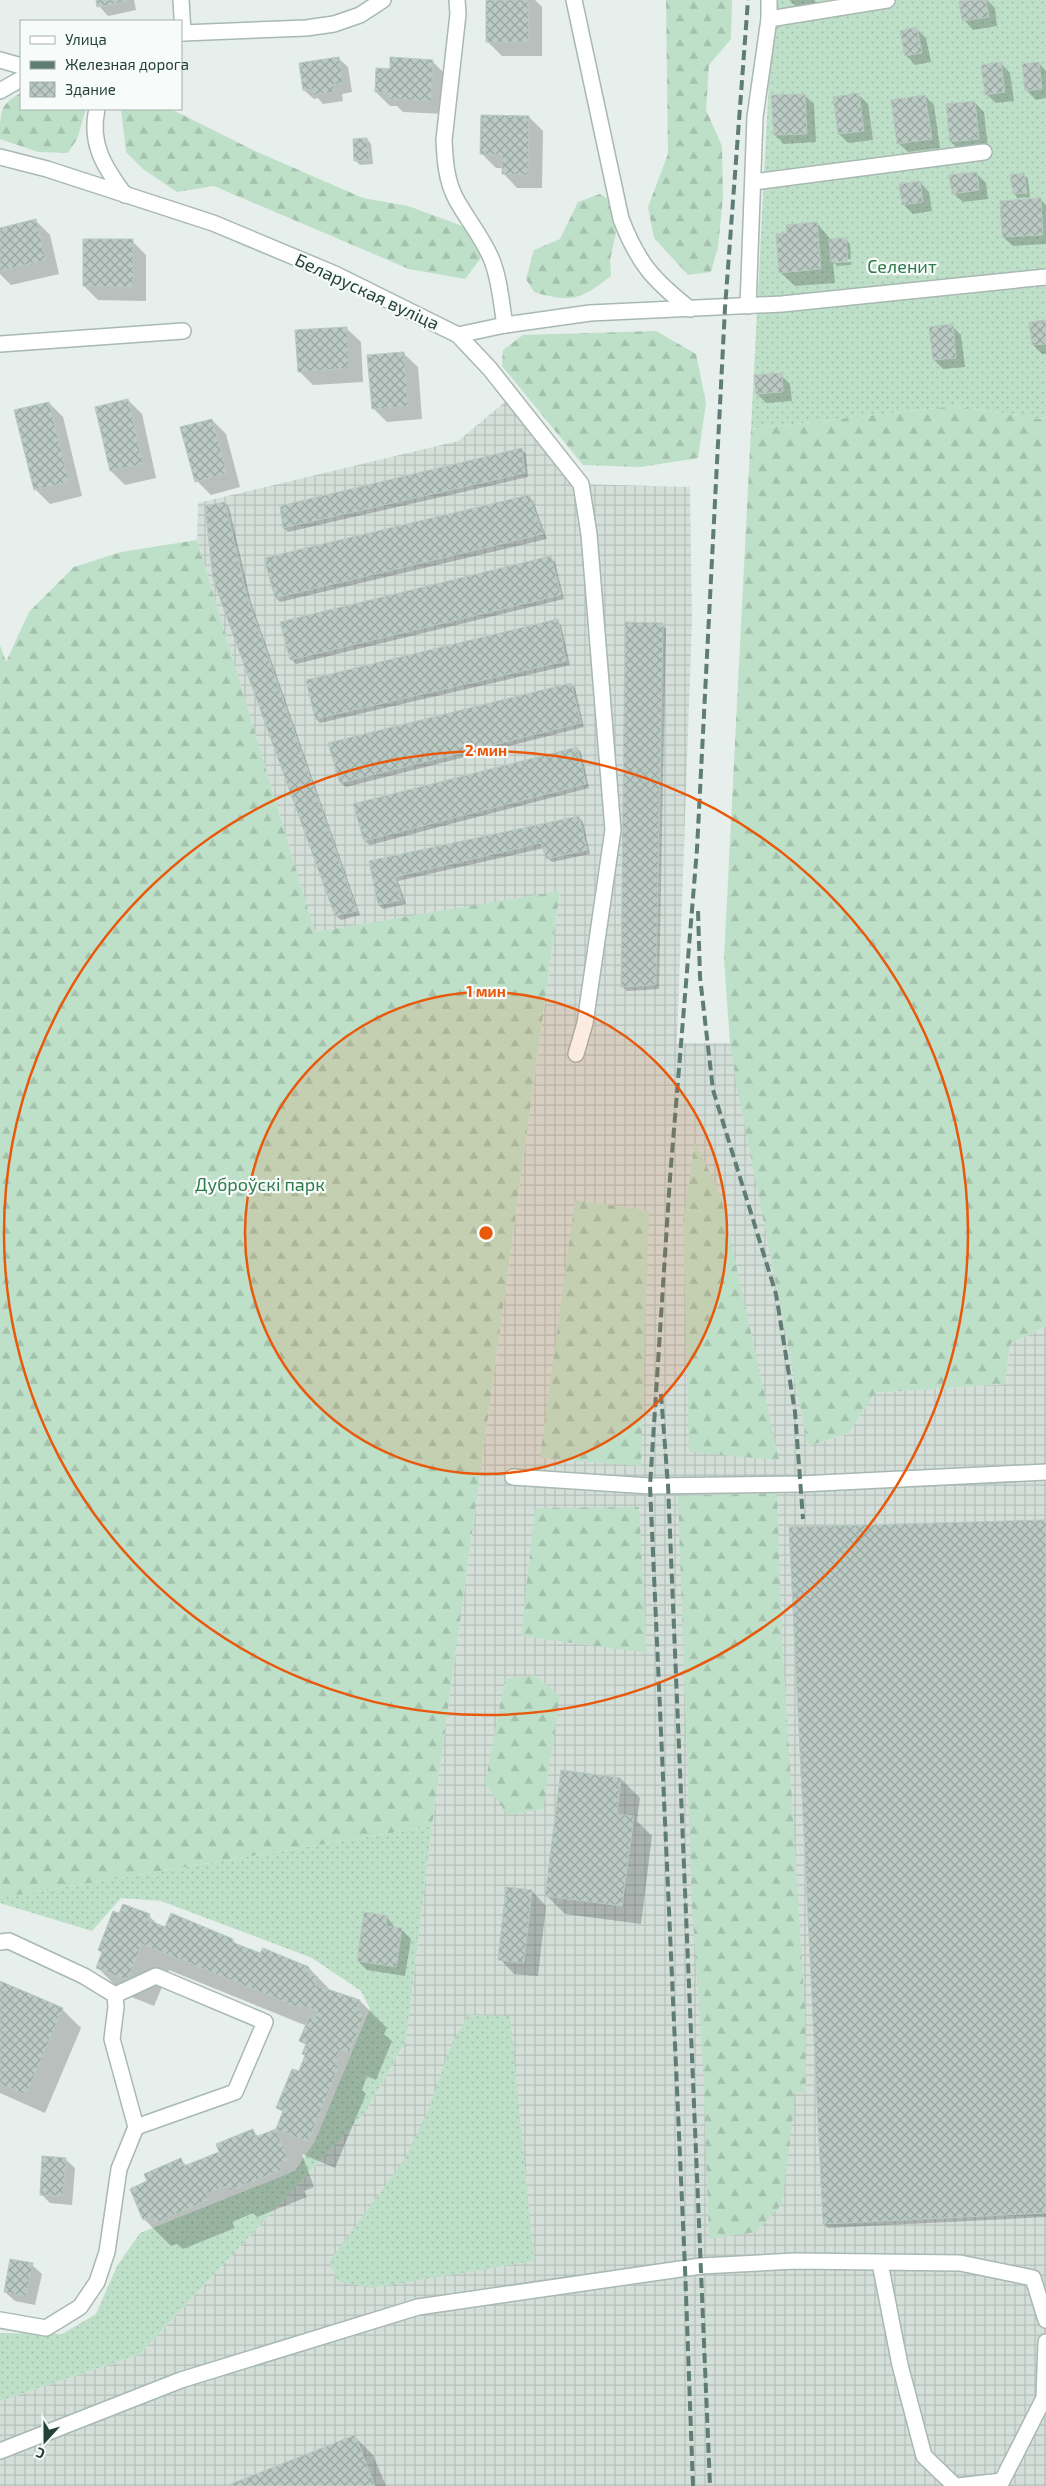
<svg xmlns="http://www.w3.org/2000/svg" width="1046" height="2486" viewBox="0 0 1046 2486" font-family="'Exo 2',sans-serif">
<defs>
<pattern id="industrial-grid" width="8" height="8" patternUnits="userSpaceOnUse" patternTransform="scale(1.25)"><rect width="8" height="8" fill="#d4dfda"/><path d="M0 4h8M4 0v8" fill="none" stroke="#b6c1bc"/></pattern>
<pattern id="grass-dots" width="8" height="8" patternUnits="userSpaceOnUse" patternTransform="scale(1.25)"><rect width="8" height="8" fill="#bfe0c8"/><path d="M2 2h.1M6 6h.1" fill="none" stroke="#a4c1ad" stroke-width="1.8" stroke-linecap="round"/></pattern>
<pattern id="forest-firs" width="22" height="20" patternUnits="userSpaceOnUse" patternTransform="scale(1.25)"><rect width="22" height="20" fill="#bfe0c8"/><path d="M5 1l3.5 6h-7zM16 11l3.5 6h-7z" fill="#a4c1ad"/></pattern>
<pattern id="building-cross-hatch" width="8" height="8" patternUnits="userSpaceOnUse" patternTransform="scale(1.25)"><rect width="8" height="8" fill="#bbcac4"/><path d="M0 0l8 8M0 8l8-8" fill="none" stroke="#98a6a0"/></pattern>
</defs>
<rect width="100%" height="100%" fill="#e6efeb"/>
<polygon fill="url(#industrial-grid)" points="512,396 581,484 690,487 692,622 677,1043 730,1043 808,1446 848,1434 875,1393 1005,1384 1010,1344 1046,1326 1046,2486 0,2486 0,2401 140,2354 367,2110 406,2040 432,1826 560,892 315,932 197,540 198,503 458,441"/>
<g fill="url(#grass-dots)">
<polygon points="773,0 1046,0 1046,418 1039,419 954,406 751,429"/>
<polygon points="432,1826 406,2040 367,2110 140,2354 0,2401 0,2333 62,2334 96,2314 117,2266 140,2233 295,2171 315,2141 370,2009 361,1991 312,1958 161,1901 121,1898 92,1931 0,1903 0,1898"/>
<polygon points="468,2015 510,2016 534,2261 371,2288 338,2281 329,2262 404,2160 428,2111 451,2045"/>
</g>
<g fill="url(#forest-firs)">
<polygon points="666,0 732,0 731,39 709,65 706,110 722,146 723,197 718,247 711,272 688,275 654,238 648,207 668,154"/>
<path d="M21,93V109H86L77,139L68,153L38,152L0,139C0,111 0,104 21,93Z"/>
<polygon points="121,109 171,109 255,151 363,198 408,206 462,226 476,243 481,258 465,279 409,269 214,186 177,192 143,169 126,152"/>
<path d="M600,194L614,203L616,233L610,260L611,276C580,300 572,303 534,292L526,279L534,250L560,239L578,202Z"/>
<polygon points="656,331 696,354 706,403 698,458 641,467 583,465 502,366 503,350 523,335"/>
<polygon points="954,406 1039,419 1046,418 1046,1326 1010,1344 1005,1384 875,1393 848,1434 808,1446 737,1087 730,1043 724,959 751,429"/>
<polygon points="197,540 315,932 560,891 432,1826 0,1898 0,645 6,662 29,612 74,567 121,552"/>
<polygon points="695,1142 721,1196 779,1460 689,1452 683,1221"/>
<polygon points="575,1200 649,1211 641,1466 540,1458"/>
<polygon points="777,1493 782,1638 805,2012 806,2092 794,2094 794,2109 782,2204 756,2232 709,2239 703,2067 692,1906 678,1496"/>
<polygon points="639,1507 647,1653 521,1636 535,1508"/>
<polygon points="535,1675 560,1696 543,1809 508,1815 485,1784 505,1679"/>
</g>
<g fill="#0003">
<polygon points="97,0 134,0 136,10 108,16 99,6"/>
<polygon points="487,0 535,0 542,7 542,56 502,56 488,42"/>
<polygon points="789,0 815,0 816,7 798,8"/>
<polygon points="975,0 987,0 995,8 997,26 973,30 964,20 961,2"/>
<polygon points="917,29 926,38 931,62 915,65 906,55"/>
<polygon points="338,58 348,67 352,92 342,94 343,101 323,104 318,98 314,99 304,90"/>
<polygon points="432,61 446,75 445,114 403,112 397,106 390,106 376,92 391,70"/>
<polygon points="1001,63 1010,73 1014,101 996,103 986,94"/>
<polygon points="1039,63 1046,71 1046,98 1036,100 1026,90"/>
<polygon points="804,95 814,104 816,142 784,144 775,135"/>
<polygon points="859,95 868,104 873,140 848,143 839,134"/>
<polygon points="925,96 934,105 940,148 908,152 898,143"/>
<polygon points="974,102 984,112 988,148 960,151 951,142"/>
<polygon points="529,117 543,131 542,188 517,188 503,173 503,168 496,168 482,154"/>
<polygon points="367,139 371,144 373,164 360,165 356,161"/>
<polygon points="976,173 986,183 988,199 963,202 953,193"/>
<polygon points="1024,175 1028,179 1030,197 1018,198 1014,194"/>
<polygon points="920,182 929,192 932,211 913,214 903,204"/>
<polygon points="1040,200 1046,205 1046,244 1013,246 1003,237"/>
<polygon points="36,221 50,235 59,274 11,285 0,274 0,229"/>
<polygon points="817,223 831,240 846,239 850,244 851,259 835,260 835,263 851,262 851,265 837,266 833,262 835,283 795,286 780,272 788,234"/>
<polygon points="132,241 146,255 146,301 98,300 84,286"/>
<polygon points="1046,321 1046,354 1042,354 1033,345"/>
<polygon points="952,326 961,335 965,367 943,369 934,360"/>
<polygon points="346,328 361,342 363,382 313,385 299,371"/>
<polygon points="403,353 418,367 422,419 387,422 373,408"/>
<polygon points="781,375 790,384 792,401 766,403 757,394"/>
<polygon points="128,400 142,414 156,478 125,485 111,471"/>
<polygon points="49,403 63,417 82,496 50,504 36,490 16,411"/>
<polygon points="212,420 226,434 240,487 211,495 197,481"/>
<polygon points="522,450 526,454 528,477 288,532 284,528"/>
<polygon points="529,496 533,501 547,539 280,602 276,598"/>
<polygon points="225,503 229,507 251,602 360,915 341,920 336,916 214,579"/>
<polygon points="550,558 555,562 564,599 296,664 291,659"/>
<polygon points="557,621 561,625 570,665 320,723 316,719"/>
<polygon points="662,624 666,629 659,989 627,991 623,987"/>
<polygon points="571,684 575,688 584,727 346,787 341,783 330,744"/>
<polygon points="577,748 581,752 589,788 370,845 365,841"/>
<polygon points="579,817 583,822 590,854 552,862 547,858 544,848 398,881 406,904 383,909 379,905 370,862"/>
<polygon points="1046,1522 1046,2217 828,2228 824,2224"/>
<polygon points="621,1779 640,1798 637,1821 652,1836 641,1924 565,1914 546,1895"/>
<polygon points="532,1891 546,1906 538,1976 514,1974 500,1959"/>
<polygon points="171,1915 233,1940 238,1946 261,1955 309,1968 333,1993 360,2001 387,2028 384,2034 392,2041 376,2080 367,2076 362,2090 366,2094 335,2168 302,2154 314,2187 304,2191 307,2197 257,2217 253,2213 232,2222 235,2228 183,2249 177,2244 171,2246 144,2219 132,2189 148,2182 181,2160 187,2166 221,2152 253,2131 259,2137 277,2130 284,2113 278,2108 299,2073 306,2056 306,2046 301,2040 307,2026 169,1970 154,2006 124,1994 97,1967 103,1953 99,1949 149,1916 159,1926 166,1929"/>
<polygon points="387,1917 396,1929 401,1929 411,1939 405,1976 367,1970 358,1961"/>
<polygon points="0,1983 62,2009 81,2028 45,2113 0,2093"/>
<polygon points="65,2159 75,2168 72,2205 50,2203 41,2194"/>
<polygon points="32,2265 42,2274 35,2305 15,2301 5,2292"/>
<polygon points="355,2437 373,2455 386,2486 230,2486"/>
</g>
<g fill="url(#building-cross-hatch)" stroke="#b8c9c2">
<polygon points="96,0 127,0 127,1 97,7"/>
<polygon points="486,0 528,0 529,42 486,42"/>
<polygon points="986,0 989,17 962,21 959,1"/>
<polygon points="917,27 922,53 905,56 900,31"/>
<polygon points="339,57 343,83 333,85 334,92 313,95 312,89 303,90 299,63"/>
<polygon points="390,57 433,60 431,101 388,99 388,93 375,92 376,68 390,69"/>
<polygon points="1001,62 1005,92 985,95 981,65"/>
<polygon points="1039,62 1042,89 1025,91 1022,64"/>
<polygon points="859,93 864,131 838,134 833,97"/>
<polygon points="805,94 807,134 774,135 771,95"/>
<polygon points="925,95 932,139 897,144 891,100"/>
<polygon points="975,101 979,139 950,142 946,104"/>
<polygon points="481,115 529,116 528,175 502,174 502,155 480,154"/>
<polygon points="367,138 369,160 354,161 353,139"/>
<polygon points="977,172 979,190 952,194 949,175"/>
<polygon points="1024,173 1027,193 1013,194 1010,175"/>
<polygon points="920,181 923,202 902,205 899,184"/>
<polygon points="1041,198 1043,235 1002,237 1000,201"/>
<polygon points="36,219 46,260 0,271 0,228"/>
<polygon points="817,222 821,269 779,273 776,234 787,233 786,225"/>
<polygon points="846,238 848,261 831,262 829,239"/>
<polygon points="83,239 133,239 133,287 83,286"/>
<polygon points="1046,320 1046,344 1032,345 1029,322"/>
<polygon points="953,324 956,358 933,360 929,327"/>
<polygon points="347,327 349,368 298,372 295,330"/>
<polygon points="404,352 408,406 372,409 367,355"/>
<polygon points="782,373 783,392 756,394 754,375"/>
<polygon points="128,399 143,464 110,471 95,407"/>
<polygon points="49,402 69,482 34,490 14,410"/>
<polygon points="212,419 227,473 195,482 180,427"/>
<polygon points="522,448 525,473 283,528 280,506"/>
<polygon points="529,495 543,534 275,598 264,558"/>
<polygon points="225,502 247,596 357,911 335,916 213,579 205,506"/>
<polygon points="551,556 561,595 290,660 280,622"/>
<polygon points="558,619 566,661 315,719 306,680"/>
<polygon points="625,622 663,623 656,985 621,987"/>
<polygon points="571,683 581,723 340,783 328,743"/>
<polygon points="577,747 586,784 364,841 353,804"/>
<polygon points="579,816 587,850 546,859 541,843 395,877 402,900 378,905 369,861"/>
<polygon points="1046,1520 1046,2213 823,2224 789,1527"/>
<polygon points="561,1770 621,1778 617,1814 634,1816 622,1906 545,1896"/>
<polygon points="506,1887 532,1890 524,1963 498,1960"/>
<polygon points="123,1904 150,1914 148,1920 165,1927 171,1913 233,1939 232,1942 260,1953 263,1948 309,1967 307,1972 318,1977 315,1985 360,2000 357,2009 365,2013 349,2053 340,2050 335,2064 339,2066 308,2142 276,2129 283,2111 276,2108 292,2069 299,2071 305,2055 302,2054 306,2044 299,2041 309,2017 314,2020 318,2012 301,2005 300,2008 142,1944 127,1980 96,1968 102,1952 98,1950 113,1911 119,1913"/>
<polygon points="364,1912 387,1916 386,1926 402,1928 396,1967 357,1961"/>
<polygon points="0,1981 63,2008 26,2095 0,2084"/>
<polygon points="253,2129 256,2137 276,2129 288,2160 278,2164 281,2170 229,2191 227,2186 206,2194 209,2200 155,2223 152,2216 143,2220 130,2189 147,2181 144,2174 181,2158 184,2166 219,2152 216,2144"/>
<polygon points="42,2156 66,2158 63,2196 40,2195"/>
<polygon points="10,2259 33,2263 26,2296 4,2292"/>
<polygon points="355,2435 375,2486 226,2486"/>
</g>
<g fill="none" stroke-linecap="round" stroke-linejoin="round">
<g stroke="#a8b8b2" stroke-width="18">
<g id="minor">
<polyline points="181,0 183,33"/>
<path d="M457,0L458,14L444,140C445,160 446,180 456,199C467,219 482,237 491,258C500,279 501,303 505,325"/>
<path d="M574,0L621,219C638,263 653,280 690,309"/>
<polyline points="769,19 887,0"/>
<polyline points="183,33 306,28 334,24 360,15 383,0"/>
<polyline points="0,60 21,66"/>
<polyline points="0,91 21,79"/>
<path d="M97,109C89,144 105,168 125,195"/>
<polyline points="0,157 47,169 213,223 335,274 458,335 505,325 590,313 782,304 1046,277"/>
<polyline points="753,182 984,152"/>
<polyline points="748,306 755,117 769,19 769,0"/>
<polyline points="458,335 490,369 581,484 589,534 613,830 585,1023 576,1054"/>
<polyline points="0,344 183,331"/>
<polyline points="513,1477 650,1486 800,1484 1046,1472"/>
<polyline points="0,1942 9,1941 84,1976 115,1995 116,2007 112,2039 136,2127 119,2169 107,2252 97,2282 80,2307 46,2328 0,2320"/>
<polyline points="115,1995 156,1976 265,2022 235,2092 136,2127"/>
<polyline points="880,2263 900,2365 924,2456 955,2486"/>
<polyline points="0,2451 181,2380 418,2307 701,2266 795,2261 960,2263 1033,2278 1046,2320"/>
<polyline points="958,2486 1002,2481 1044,2398 1046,2342"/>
</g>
</g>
<use href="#minor" stroke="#fff" stroke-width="15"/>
<g stroke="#5f7d75" stroke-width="4" stroke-dasharray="10 5" stroke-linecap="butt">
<polyline points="698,911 700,977 713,1090 776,1294 795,1412 803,1519"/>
<polyline points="661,1394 668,1485 710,2486"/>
<polyline points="693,2486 685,2268 650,1486 670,1178 697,849 725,308 748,0"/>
</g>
</g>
<circle cx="486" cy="1233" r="241" fill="#e8590c" fill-opacity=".12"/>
<g fill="none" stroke="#e8590c" stroke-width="2.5">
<circle cx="486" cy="1233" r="241"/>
<circle cx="486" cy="1233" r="482"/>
</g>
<g text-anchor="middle" stroke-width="4.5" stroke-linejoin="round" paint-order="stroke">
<g font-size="18" fill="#2d7a4b" stroke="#f7fbf9">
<text x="902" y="273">Селенит</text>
<text x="260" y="1191">Дуброўскі парк</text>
</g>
<g font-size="18" fill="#24423a" stroke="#f7fbf9">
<text transform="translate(367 292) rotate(25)" y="6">Беларуская вуліца</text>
</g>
</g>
<circle cx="486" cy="1233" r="8" fill="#e8590c" stroke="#f7fbf9" stroke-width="2.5"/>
<g font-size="15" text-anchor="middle" font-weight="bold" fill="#e8590c" stroke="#f7fbf9" stroke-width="4.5" stroke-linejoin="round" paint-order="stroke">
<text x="486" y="756">2 мин</text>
<text x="486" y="997">1 мин</text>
</g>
<rect x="20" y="20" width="162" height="90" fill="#f7fbf9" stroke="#a3b1ad"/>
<rect x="30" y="36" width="25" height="8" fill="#ffffff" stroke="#a3b1ad"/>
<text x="65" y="45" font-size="15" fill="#24423a">Улица</text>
<rect x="30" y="61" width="25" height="8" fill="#5f7d75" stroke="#a3b1ad"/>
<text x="65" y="70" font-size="15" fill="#24423a">Железная дорога</text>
<rect x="30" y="82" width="25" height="15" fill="url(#building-cross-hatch)" stroke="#a3b1ad"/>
<text x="65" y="95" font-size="15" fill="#24423a">Здание</text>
<g transform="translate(45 2441) rotate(201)" stroke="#f7fbf9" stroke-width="4" paint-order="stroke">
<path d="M0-4L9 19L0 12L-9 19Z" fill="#24423a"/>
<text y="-8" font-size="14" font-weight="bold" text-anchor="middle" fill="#24423a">С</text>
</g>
</svg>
